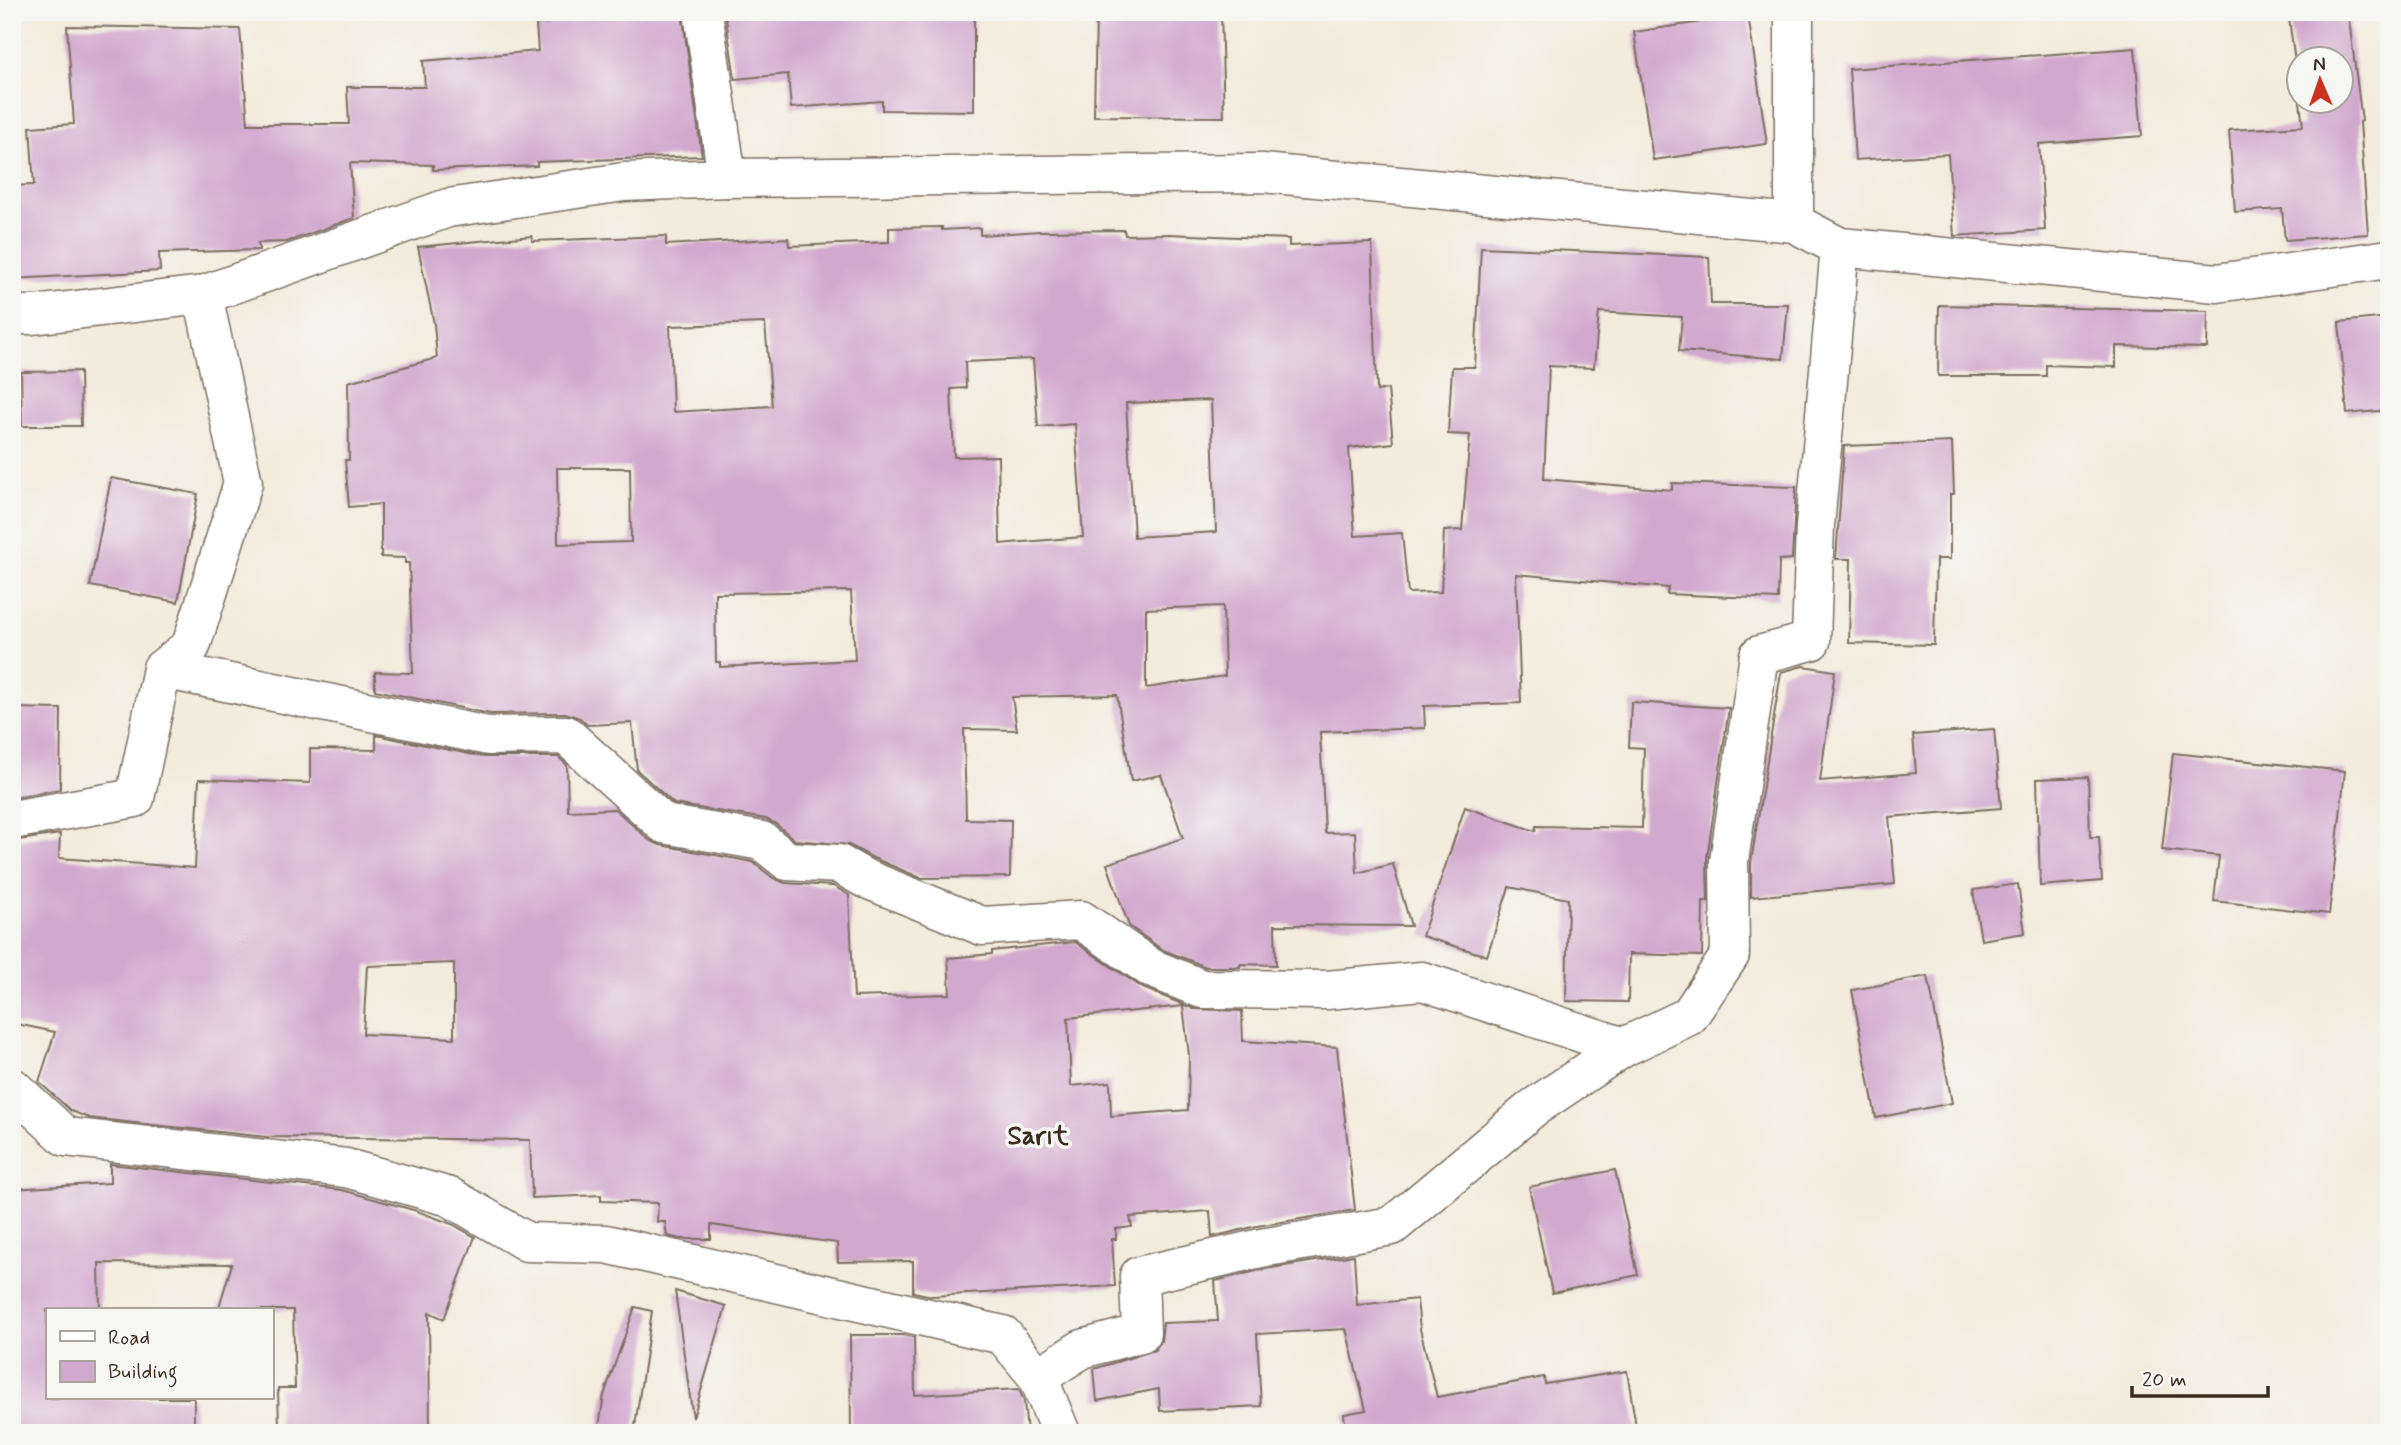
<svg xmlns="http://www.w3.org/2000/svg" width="2401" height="1445" viewBox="0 0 2401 1445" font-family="Mynerve,sans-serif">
<rect width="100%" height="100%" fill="#f6f6f2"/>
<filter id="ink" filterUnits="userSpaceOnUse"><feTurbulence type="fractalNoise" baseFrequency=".0143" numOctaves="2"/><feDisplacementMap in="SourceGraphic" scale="14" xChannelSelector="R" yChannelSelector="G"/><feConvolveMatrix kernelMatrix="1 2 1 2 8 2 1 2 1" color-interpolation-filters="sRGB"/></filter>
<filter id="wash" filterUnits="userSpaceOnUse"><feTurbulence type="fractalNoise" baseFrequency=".00686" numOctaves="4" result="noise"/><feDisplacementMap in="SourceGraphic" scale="28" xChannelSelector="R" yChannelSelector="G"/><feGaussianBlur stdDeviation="1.57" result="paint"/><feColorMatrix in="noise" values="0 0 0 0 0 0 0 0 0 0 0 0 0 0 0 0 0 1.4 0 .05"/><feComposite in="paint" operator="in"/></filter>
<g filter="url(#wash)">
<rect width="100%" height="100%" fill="#f3ebdb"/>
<g id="blocks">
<g fill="#d1a8ce" fill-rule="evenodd">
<polygon points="546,12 682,12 702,156 537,162 537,166 433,170 433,165 350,163 354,218 287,242 258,243 259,250 159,253 160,271 12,279 12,186 34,185 30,127 74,124 67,26 240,29 248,124 349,124 347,87 425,87 423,61 538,51 536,24 548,23"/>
<polygon points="725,12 974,12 974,111 882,110 882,101 791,108 788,74 735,79"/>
<polygon points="1096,12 1221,12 1224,117 1094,116"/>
<polygon points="2288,12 2348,12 2362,121 2360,122 2368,234 2285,240 2282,209 2235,212 2229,130 2303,126 2300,102 2342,102 2342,60 2300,60 2300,97"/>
<polygon points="1748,15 1767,144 1653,160 1634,32"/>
<polygon points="2135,48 2142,136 2039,144 2045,230 1954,236 1948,154 1855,160 1849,69"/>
<path d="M942,227V230L980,228V235L1040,231L1124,230L1125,235L1168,234L1289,239V246L1372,243L1377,391L1388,389L1393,443L1349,448L1355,536L1402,533L1408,593L1441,592L1444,531L1462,530L1470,435L1448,434L1452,367H1475L1481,247L1709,257L1711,304H1788L1783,359L1679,351L1682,317L1599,312L1594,368L1549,366L1544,479L1672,490V483L1796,487L1792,559L1779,560L1778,599L1667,594L1668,588L1516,574L1521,703L1424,706L1425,728L1320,732L1325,833L1355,832L1357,873L1393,864L1411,926L1275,925L1276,965L1240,964V967H1206L1161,949L1129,926L1107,864L1183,838L1161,775L1131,781L1117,695L1012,697L1017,730L964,729L966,819L1011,820L1010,877L921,878L873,858L849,845L795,840L776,824L766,819L674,804L637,770L632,723L587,725L580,718L566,713L490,714L375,690V672L413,673L409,563H405V558L381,557V504L349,507L345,460H349L348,382L437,358L434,324L418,247L532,236V241L666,236V245L788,238L789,246L889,242V228ZM765,323L772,406L673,412L670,326ZM1033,359L1038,427L1075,424L1083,537L1000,544L998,456L954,457L951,389L966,388L965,362ZM1211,400L1216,532L1134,537L1126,403ZM557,468H630L631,542L558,544ZM851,591L855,660L720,667V662H716L715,593ZM1223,606L1225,676L1146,688V609Z"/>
<polygon points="1939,305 2208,311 2207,348 2116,346 2116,367 2046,365 2046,376 1938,376"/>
<polygon points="2389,317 2389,410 2347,414 2339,322"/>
<polygon points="80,371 81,426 22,426 21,372"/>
<polygon points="1952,442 1954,494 1950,494 1950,559 1936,559 1934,645 1849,643 1851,559 1836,559 1844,446"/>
<polygon points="111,478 198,494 178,602 90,586"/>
<polygon points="1803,666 1835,671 1820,781 1916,773 1913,735 1994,729 2001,808 1889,817 1895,884 1751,897 1751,862 1781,672"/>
<polygon points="1631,702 1729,708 1707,858 1708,901 1703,901 1702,956 1629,954 1628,1002 1566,1001 1568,899 1509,887 1487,956 1422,936 1465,807 1535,831 1536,826 1642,828 1644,748 1629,747"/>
<polygon points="12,708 61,709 60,789 12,798"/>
<path d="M376,735L484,757H558L567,765L568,811L615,809L649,840L660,845L753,862L773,878L785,883L833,886L849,895L854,997L950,994L948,958L992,954V951L1075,942L1143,988L1194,1009L1242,1011L1243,1041L1337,1047L1355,1210L1257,1226L1212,1237L1210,1211L1130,1217L1132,1227L1116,1229V1239H1112L1115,1286L932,1296L913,1292V1261L838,1262L837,1243L711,1225V1239H681L667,1236L665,1222H657L658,1203L601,1201V1195L532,1198L530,1140L266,1137L89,1118L71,1111L39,1082L55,1032L12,1023V841L60,834L59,858L195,868L199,779L310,783V749L376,750ZM454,963V1038L363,1034L367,966ZM1183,1006L1189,1055L1188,1110L1111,1116L1110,1082L1071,1086L1068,1018Z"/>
<polygon points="2173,753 2345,771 2329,914 2214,901 2219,856 2162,850"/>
<polygon points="2088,777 2090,837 2099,837 2102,881 2040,886 2037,779"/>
<polygon points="2018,884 2025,933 1981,940 1973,890"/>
<polygon points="1928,976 1952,1103 1876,1118 1852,990"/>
<polygon points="110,1164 342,1190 417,1211 452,1224 475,1237 444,1319 429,1312 430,1433 296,1433 296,1426 279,1427 278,1388 295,1388 293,1310 218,1310 232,1264 99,1263 100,1310 47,1310 47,1398 194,1398 194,1433 12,1433 12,1189 110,1183"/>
<polygon points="1615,1170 1638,1275 1552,1293 1529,1187"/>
<polygon points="1354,1255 1357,1305 1417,1299 1420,1329 1437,1397 1544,1377 1545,1384 1627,1371 1637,1433 1346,1433 1344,1414 1366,1410 1346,1329 1257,1334 1261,1406 1160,1411 1159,1389 1097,1401 1094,1369 1155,1350 1161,1341 1163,1323 1218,1321 1215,1281 1265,1269"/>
<polygon points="675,1291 726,1306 693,1418"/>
<polygon points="635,1307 652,1311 634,1433 598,1433 604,1395"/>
<polygon points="850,1335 903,1335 914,1337 915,1395 1019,1389 1024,1401 1027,1433 851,1433"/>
</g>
</g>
</g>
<g filter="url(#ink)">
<use href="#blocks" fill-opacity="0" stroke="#7b6e60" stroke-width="2"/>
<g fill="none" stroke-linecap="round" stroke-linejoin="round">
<g stroke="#7b6e60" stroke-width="41">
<g id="minor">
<polyline points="703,12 727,178"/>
<polyline points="1794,12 1794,223"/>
<polyline points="12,315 33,315 203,295 448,208 624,182 727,178 1262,173 1794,223 1840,247 2217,283 2389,259"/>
<polyline points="162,669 488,736 566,735 664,824 762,841 787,861 839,864 864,878 982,926 1081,920 1151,968 1202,989 1327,990 1422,981 1624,1047"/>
<polyline points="12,820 135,798 162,669 191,646 243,483 203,295"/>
<polyline points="12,1087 66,1137 346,1168 450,1197 527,1242 606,1244 1003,1335 1038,1377 1082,1349 1141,1333 1139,1276 1261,1248 1392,1226 1533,1108 1624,1047 1689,1016 1730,955 1729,861 1759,655 1811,641 1815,526 1840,247"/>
<polyline points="1038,1377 1061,1433"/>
</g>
</g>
<use href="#minor" stroke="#fff" stroke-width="38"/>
</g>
</g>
<g text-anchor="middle" stroke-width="7" stroke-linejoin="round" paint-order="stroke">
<g font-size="26" font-weight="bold" fill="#3b2a1e" stroke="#f6f6f2">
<text x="1038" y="1144">Sarıt</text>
</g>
</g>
<rect width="2401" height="1445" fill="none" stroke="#f6f6f2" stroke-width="42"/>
<rect x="46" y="1308" width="228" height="91" fill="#f6f6f2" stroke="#aba49d" stroke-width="2"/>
<rect x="60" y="1331" width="35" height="10" fill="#ffffff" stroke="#aba49d" stroke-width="2"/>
<text x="108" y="1344" font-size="21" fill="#3b2a1e">Road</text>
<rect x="60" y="1361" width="35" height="21" fill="#d1a8ce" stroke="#aba49d" stroke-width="2"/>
<text x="108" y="1378" font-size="21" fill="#3b2a1e">Building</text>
<g transform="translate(2320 80) rotate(358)"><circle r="33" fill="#f6f6f2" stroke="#aba49d" stroke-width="2"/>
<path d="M0-5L12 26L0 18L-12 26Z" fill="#c8321e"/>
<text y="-10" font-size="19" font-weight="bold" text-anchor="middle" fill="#3b2a1e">N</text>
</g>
<path d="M2132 1386v10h136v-10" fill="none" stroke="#3b2a1e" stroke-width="3.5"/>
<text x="2142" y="1386" font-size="21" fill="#3b2a1e" stroke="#f6f6f2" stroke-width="5" paint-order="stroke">20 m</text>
</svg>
